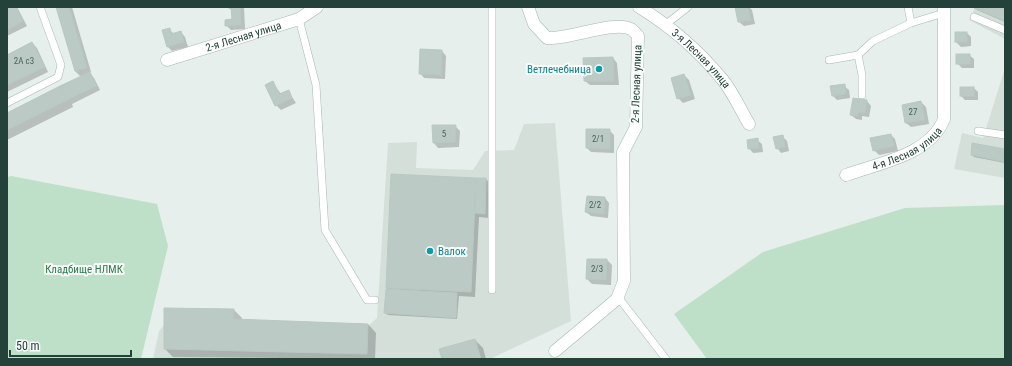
<svg xmlns="http://www.w3.org/2000/svg" width="1012" height="366" viewBox="0 0 1012 366" font-family="'Roboto Condensed',sans-serif">
<rect width="100%" height="100%" fill="#e6efeb"/>
<g fill="#d4dfda">
<polygon points="975,7 1005,7 1005,39 969,20"/>
<polygon points="1005,68 1005,178 954,169 962,133 983,138"/>
<polygon points="555,123 571,321 490,359 153,359 159,331 171,317 364,330 377,318 388,143 417,142 416,168 473,170 485,151 514,150 524,124"/>
</g>
<g fill="#bfe0c8">
<polygon points="11,176 157,204 168,246 141,359 7,359 7,177"/>
<polygon points="1005,205 1005,359 707,359 674,314 763,252 905,208"/>
</g>
<g fill="#0003">
<polygon points="7,7 17,7 27,26 7,36"/>
<polygon points="57,7 72,7 91,72 89,73 94,78 100,90 72,104 73,107 7,140 7,114 86,75 80,76 75,71"/>
<polygon points="226,7 244,7 245,29 231,30 226,25 233,20 232,10"/>
<polygon points="736,7 749,7 752,10 755,24 744,26 739,22"/>
<polygon points="975,7 1005,7 1005,22 977,10"/>
<polygon points="169,29 174,34 181,32 185,37 188,47 172,51 168,47 163,31"/>
<polygon points="956,33 967,33 971,37 971,46 961,47 956,42"/>
<polygon points="32,43 37,48 48,72 7,92 7,56"/>
<polygon points="442,51 446,56 445,79 424,78 420,73"/>
<polygon points="969,55 974,59 974,68 962,68 957,63"/>
<polygon points="613,58 617,63 619,85 590,85 585,81"/>
<polygon points="684,75 689,80 695,99 683,103 678,98"/>
<polygon points="273,83 281,94 288,91 296,103 281,110 276,105"/>
<polygon points="844,86 849,90 850,98 837,100 833,96"/>
<polygon points="974,88 978,92 978,100 965,100 961,96"/>
<polygon points="867,101 871,106 869,117 862,116 862,120 856,119 851,115"/>
<polygon points="921,102 926,107 929,124 911,127 906,123 903,105"/>
<polygon points="455,126 460,131 459,147 438,148 434,143"/>
<polygon points="609,130 614,135 614,153 591,152 587,148"/>
<polygon points="891,135 895,139 898,151 879,155 874,150"/>
<polygon points="782,136 787,141 789,151 781,153 777,148"/>
<polygon points="757,140 762,144 763,152 753,153 749,148"/>
<polygon points="1005,150 1005,163 974,157 972,155"/>
<polygon points="392,175 486,179 490,184 489,218 479,217 475,297 459,296 457,319 388,315 385,313 389,290 387,288"/>
<polygon points="605,198 609,203 608,218 591,216 586,212"/>
<polygon points="588,260 607,260 612,265 611,285 592,284 587,279"/>
<polygon points="234,310 242,318 242,320 368,324 376,333 375,359 173,357 165,349"/>
<polygon points="475,340 483,348 486,359 443,359"/>
</g>
<g fill="#bbcac4" stroke="#b8c9c2">
<polygon points="7,7 16,7 23,21 7,30"/>
<polygon points="56,7 69,7 87,68 75,71"/>
<polygon points="231,7 240,7 241,25 225,26 225,20 232,19"/>
<polygon points="735,7 748,7 751,20 738,22"/>
<polygon points="974,7 1005,7 1005,21 974,8"/>
<polygon points="170,28 171,34 181,31 184,42 167,47 162,30"/>
<rect x="955" y="32" width="12" height="10"/>
<polygon points="32,42 45,67 7,85 7,55"/>
<polygon points="420,49 442,50 441,75 419,74"/>
<rect x="956" y="54" width="14" height="10"/>
<polygon points="613,57 614,81 584,81 583,58"/>
<polygon points="90,72 97,86 67,100 60,86"/>
<polygon points="684,74 691,95 677,99 671,78"/>
<polygon points="273,81 279,94 289,90 292,98 275,106 265,85"/>
<polygon points="845,84 846,94 832,96 830,86"/>
<polygon points="60,86 67,100 7,130 7,113"/>
<rect x="960" y="87" width="14" height="9"/>
<polygon points="853,98 867,100 865,113 858,112 857,116 850,115"/>
<polygon points="921,101 925,120 905,123 902,105"/>
<polygon points="432,125 456,125 455,142 433,143"/>
<polygon points="586,129 610,129 610,149 586,148"/>
<polygon points="891,134 894,146 873,151 870,138"/>
<polygon points="783,135 785,147 776,149 773,137"/>
<polygon points="758,138 759,148 748,149 747,140"/>
<polygon points="972,143 1005,149 1005,162 971,155"/>
<polygon points="391,174 476,178 471,292 386,288"/>
<polygon points="476,178 486,178 485,214 475,213"/>
<polygon points="587,196 605,197 604,214 585,212"/>
<polygon points="587,259 607,259 606,280 586,279"/>
<polygon points="386,289 457,293 456,318 384,313"/>
<polygon points="164,308 234,309 233,319 368,324 367,354 164,349"/>
<polygon points="475,339 481,359 442,359 439,349"/>
</g>
<g fill="none" stroke-linecap="round" stroke-linejoin="round">
<g stroke="#a8b8b2" stroke-width="8">
<g id="service">
<polyline points="908,7 911,23"/>
<polyline points="974,17 1005,30"/>
<polyline points="299,19 316,85 325,230 367,300 375,300"/>
<polyline points="665,25 688,7"/>
<polyline points="858,55 862,75 862,95"/>
<polyline points="829,60 858,55 873,41 911,23 944,13"/>
<polyline points="7,103 58,77 61,65 40,7"/>
<polyline points="978,131 1005,135"/>
<polyline points="492,290 492,7"/>
<polyline points="618,297 666,359"/>
</g>
</g>
<g stroke="#a8b8b2" stroke-width="13">
<g id="minor">
<path d="M528,7L534,24L547,38C568,40 614,20 631,29C633,30 636,34 638,36L636,127L623,152L624,281L617,299L555,351"/>
<path id="s1" d="M639,7C670,26 699,51 722,79C733,92 740,109 749,124"/>
<path id="s2" d="M167,60L299,19L317,7"/>
<path id="s3" d="M846,175C879,163 930,155 944,119V7"/>
</g>
</g>
<use href="#service" stroke="#fff" stroke-width="7"/>
<use href="#minor" stroke="#fff" stroke-width="12"/>
</g>
<g fill="#0f9aa8" stroke="#f7fbf9" stroke-width="1.5">
<circle cx="599" cy="69" r="4"/>
<circle cx="430" cy="251" r="4"/>
</g>
<g text-anchor="middle" stroke-width="4" stroke-linejoin="round" paint-order="stroke">
<g font-size="9" fill="#4a645c">
<text x="24" y="64">2А с3</text>
<text x="913" y="115">27</text>
<text x="444" y="137">5</text>
<text x="598" y="142">2/1</text>
<text x="595" y="208">2/2</text>
<text x="597" y="272">2/3</text>
</g>
<g font-size="11" fill="#24423a" stroke="#f7fbf9">
<text dy="4" stroke="none"><textPath href="#s2" startOffset="80">2-я Лесная улица</textPath></text>
<text dy="4" stroke="none"><textPath href="#s1" startOffset="81">3-я Лесная улица</textPath></text>
<text transform="translate(636 84) rotate(-88)" y="4">2-я Лесная улица</text>
<text dy="4" stroke="none"><textPath href="#s3" startOffset="67">4-я Лесная улица</textPath></text>
</g>
<g font-size="11" fill="#0d838f" stroke="#f7fbf9" text-anchor="end">
<text x="591" y="73">Ветлечебница</text>
<text x="438" y="255" text-anchor="start">Валок</text>
</g>
<g font-size="11" fill="#2d7a4b" stroke="#f7fbf9">
<text x="84" y="273">Кладбище НЛМК</text>
</g>
</g>
<rect width="1012" height="366" fill="none" stroke="#24423a" stroke-width="16"/>
<path d="M10 350v6h121v-6" fill="none" stroke="#24423a" stroke-width="2"/>
<text x="16" y="350" font-size="12" fill="#24423a" stroke="#f7fbf9" stroke-width="3" paint-order="stroke">50 m</text>
</svg>
